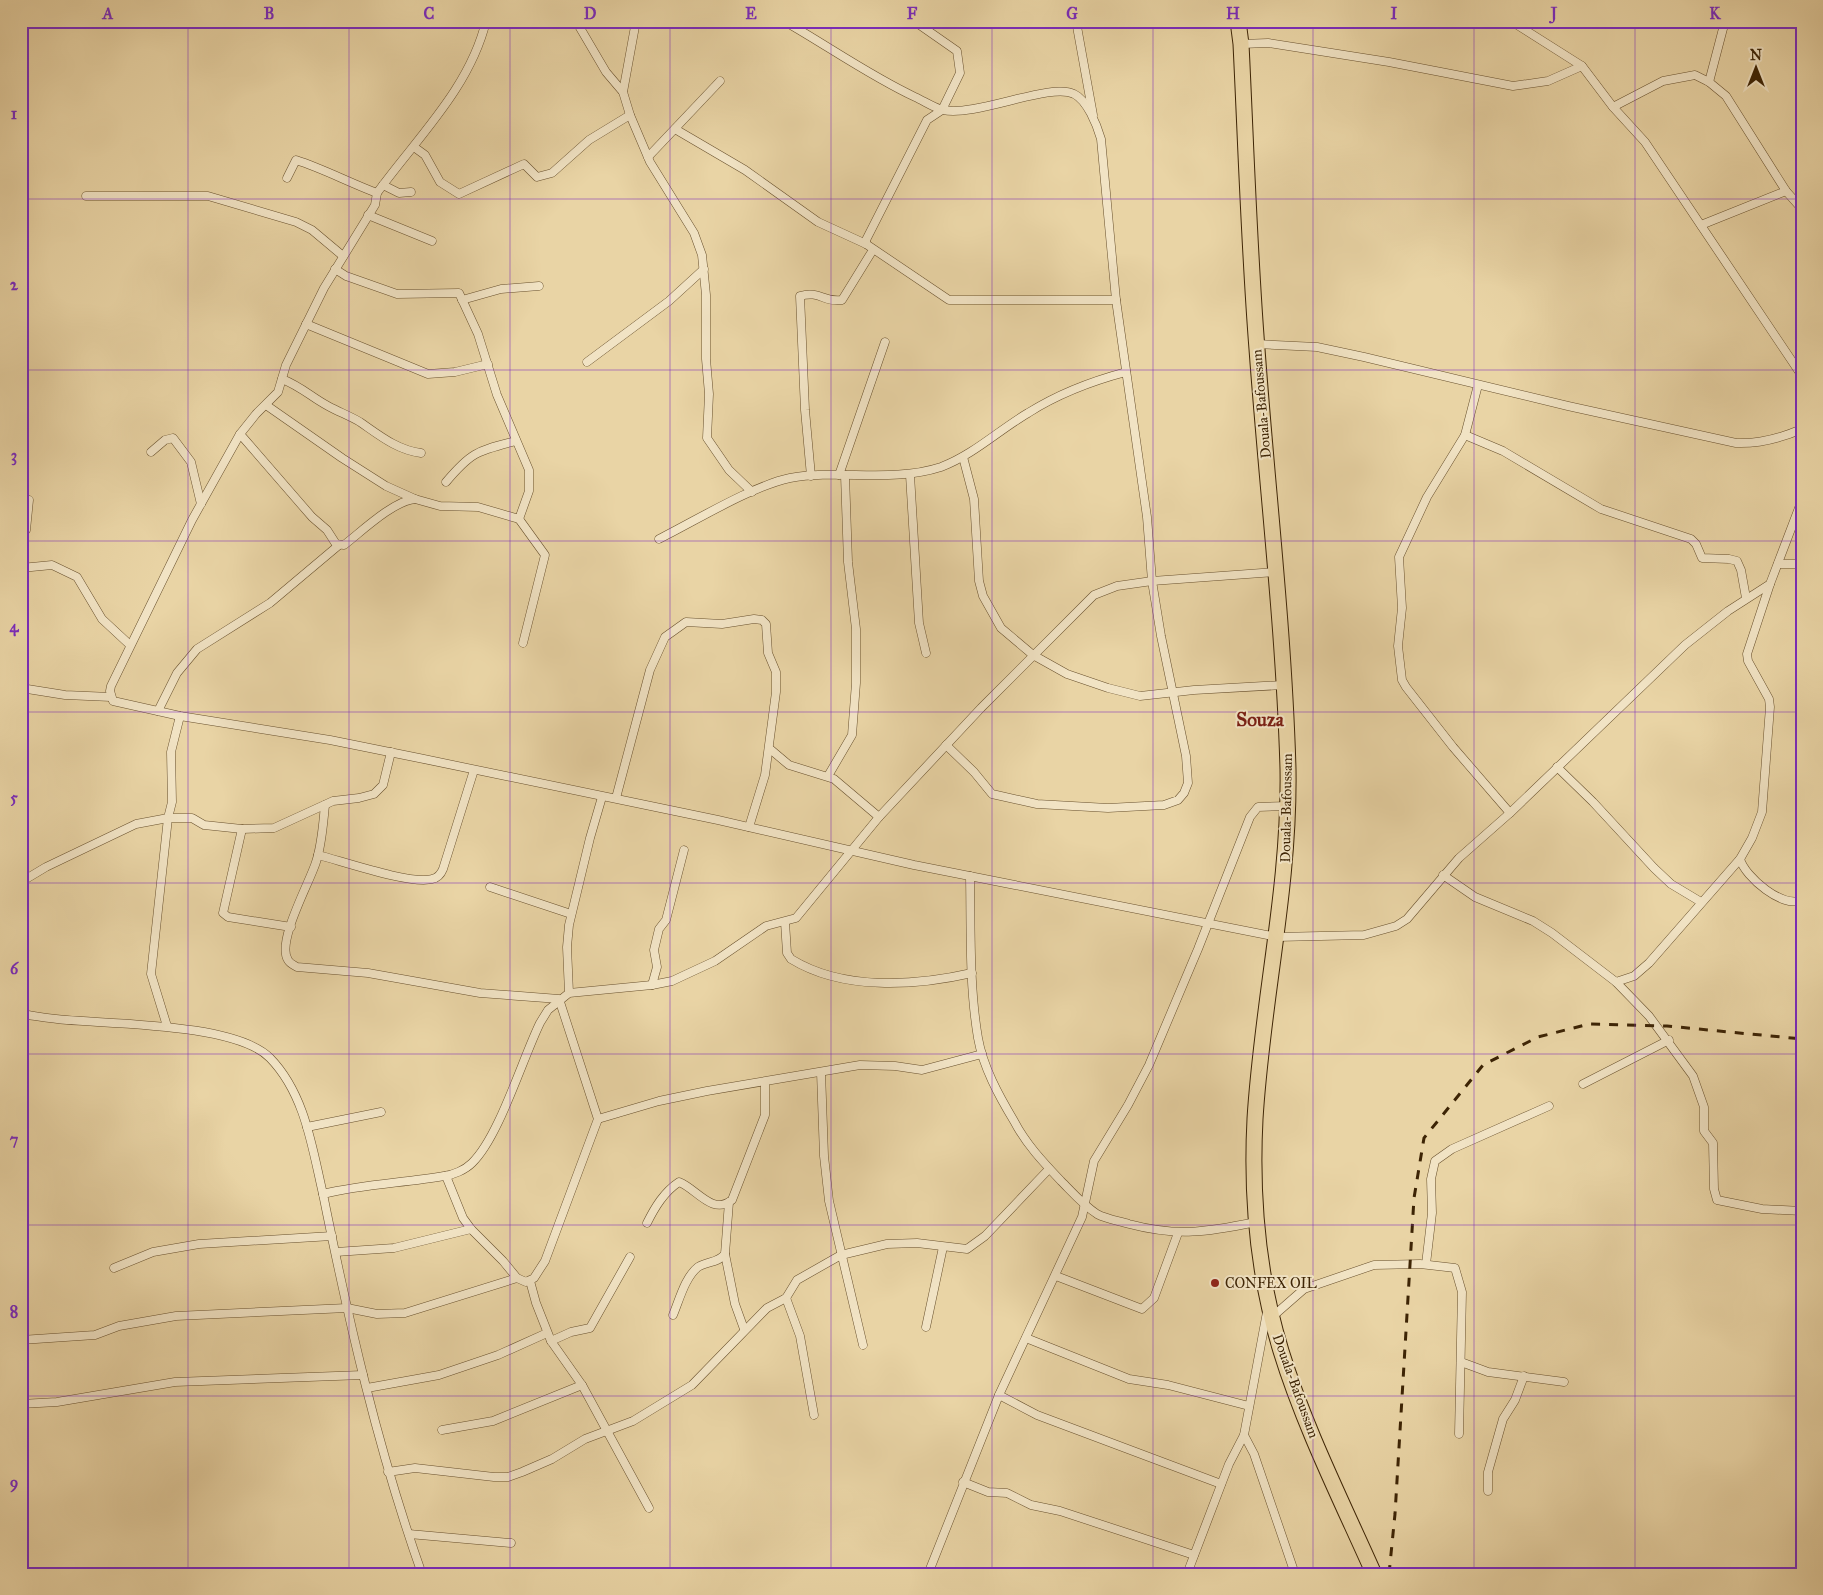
<svg xmlns="http://www.w3.org/2000/svg" width="1823" height="1595" viewBox="0 0 1823 1595" font-family="'IM FELL Great Primer',serif">
<rect width="100%" height="100%" fill="#e9d4a5"/>
<filter id="stains"><feTurbulence type="fractalNoise" baseFrequency=".004" numOctaves="4"/><feColorMatrix values="0 0 0 0 .2 0 0 0 0 .09 0 0 0 0 .02 0 0 0 .5 -.17"/></filter>
<radialGradient id="worn" r=".72"><stop offset=".6" stop-color="#630" stop-opacity="0"/><stop offset="1" stop-color="#630" stop-opacity=".3"/></radialGradient>
<g fill="none" stroke-linecap="round" stroke-linejoin="round">
<g stroke="#68502d" stroke-width="9">
<g id="street">
<path d="M486,21C470,88 416,139 377,193L375,205L324,288L286,365L278,392L256,414L240,434L192,520L111,686L110,691L113,701L180,716L330,740L419,758L718,820L914,865L1277,937L1364,935L1396,926L1407,919L1459,858L1510,813L1685,645L1728,611L1770,584L1802,500"/>
<polyline points="576,21 606,72 623,92"/>
<polyline points="636,21 623,92 630,115 650,162 694,233 702,255 706,295 706,359 709,394 707,438 729,470 752,492"/>
<path d="M784,21C828,46 870,76 915,97C924,101 934,108 943,110C977,117 1050,82 1074,94C1087,100 1097,125 1101,139L1116,300L1147,517L1152,581L1161,636L1186,756L1188,783L1184,793L1178,800L1164,805L1108,808L1037,804L992,794L974,772L946,745"/>
<polyline points="1076,21 1093,115"/>
<polyline points="1511,21 1582,66 1613,107 1645,142 1802,376"/>
<polyline points="21,24 27,21"/>
<polyline points="1241,44 1268,43 1389,62 1513,86 1548,81 1582,66"/>
<polyline points="1709,82 1725,21"/>
<polyline points="1613,107 1663,81 1695,75 1709,82 1726,96 1786,191 1802,209"/>
<polyline points="675,129 745,170 818,222 866,244 949,300 1116,300"/>
<polyline points="414,147 425,155 440,182 459,194 524,164 537,177 552,173 589,140 630,115"/>
<polyline points="648,157 720,81"/>
<path d="M287,178L296,160C324,169 350,183 377,193"/>
<polyline points="383,185 399,193 411,192"/>
<polyline points="86,196 208,196 296,222 312,230 343,256"/>
<polyline points="368,215 432,241"/>
<polyline points="1701,225 1786,191"/>
<polyline points="866,244 866,240 927,120 942,110 960,73 957,51 914,21"/>
<polyline points="462,300 501,289 539,286"/>
<polyline points="306,324 428,374 455,372 488,364"/>
<path d="M1256,344L1317,347L1364,357L1568,406L1736,443C1758,444 1781,438 1802,429"/>
<polyline points="587,362 669,301 704,269"/>
<path d="M282,379C302,387 311,397 328,406C339,412 350,416 360,422C379,435 397,450 421,453"/>
<polyline points="1478,385 1465,435 1427,497 1399,557 1402,608 1398,646 1402,680 1406,687 1453,747 1510,813"/>
<polyline points="266,405 342,458 386,486 415,499 440,506 478,507 519,519 529,491 529,470 497,395 478,334 459,293 397,294 346,276 335,269"/>
<path d="M240,434L312,517L327,530L336,544L344,545C361,532 393,501 415,499"/>
<polyline points="1465,435 1503,451 1601,509 1691,539 1696,544 1702,558 1729,559 1737,561 1741,570 1746,598"/>
<polyline points="151,452 165,440 173,438 191,462 201,504"/>
<polyline points="963,457 974,499 979,581 983,596 1001,628 1033,655 1067,674 1108,688 1140,696 1194,690 1283,685"/>
<polyline points="839,475 885,342"/>
<polyline points="910,475 919,623 926,653"/>
<path d="M811,476L805,410L800,296C820,290 824,303 842,300L871,253"/>
<path d="M446,482C472,451 478,451 516,441"/>
<polyline points="519,519 545,555 523,643"/>
<polyline points="21,537 26,530 29,500"/>
<path d="M659,539C695,521 752,486 790,478C840,469 892,483 941,467C973,455 999,430 1028,413C1058,394 1092,381 1126,372"/>
<polyline points="1778,564 1802,564"/>
<polyline points="21,568 52,565 77,577 102,619 130,645"/>
<path d="M1770,584L1747,654L1748,661L1769,699L1770,707L1762,812L1752,838L1740,859C1745,877 1783,909 1802,900"/>
<polyline points="21,688 65,695 111,697"/>
<polyline points="158,711 177,673 197,649 270,603 339,545"/>
<polyline points="770,749 789,765 834,779 879,817"/>
<polyline points="1557,767 1593,802 1654,868 1671,884 1701,902"/>
<polyline points="828,776 852,735 856,683 856,629 848,562 845,475"/>
<polyline points="616,798 650,670 665,637 686,622 722,624 754,619 762,620 766,624 768,653 776,672 776,692 765,775 749,827"/>
<path d="M325,805C323,824 322,844 316,862C310,882 276,942 288,960C290,964 294,965 297,967L368,973L480,993L559,999L598,1119L545,1261L534,1278L526,1282L517,1278L503,1261L471,1229L463,1218L446,1176"/>
<polyline points="242,829 223,913 228,917 291,927"/>
<path d="M318,855C342,861 411,885 432,879C438,878 441,874 443,869L474,770"/>
<polyline points="1443,875 1475,897 1533,921 1552,933 1616,982 1634,976 1649,963 1740,859"/>
<path d="M970,876C971,930 969,985 978,1038C983,1067 999,1096 1014,1121C1026,1144 1043,1162 1061,1181C1072,1192 1083,1205 1097,1214C1106,1219 1119,1221 1129,1224C1178,1237 1207,1232 1256,1222"/>
<polyline points="21,882 46,867 136,824 168,818 172,802 171,752 180,716"/>
<polyline points="490,887 571,914"/>
<path d="M785,922L787,953L791,959C843,991 915,986 972,973"/>
<polyline points="1616,982 1649,1016 1693,1076 1704,1107 1704,1131 1713,1143 1714,1189 1717,1200 1762,1209 1802,1211"/>
<polyline points="652,985 657,967 654,950 659,929 666,920 684,850"/>
<polyline points="569,993 567,947 569,925 590,838 602,797"/>
<path d="M21,1014C36,1016 51,1019 67,1020C115,1024 237,1024 270,1058C305,1094 312,1147 323,1194"/>
<polyline points="167,1026 151,974 168,818 192,818 204,825 242,829 274,828 333,801 359,798 374,794 383,785 391,752"/>
<polyline points="821,1072 824,1156 829,1201 863,1345"/>
<polyline points="1583,1084 1669,1040"/>
<polyline points="598,1119 659,1101 707,1091 860,1065 895,1066 922,1070 982,1054"/>
<polyline points="307,1127 381,1112"/>
<path d="M647,1223C655,1207 664,1192 679,1182C696,1188 712,1216 732,1200L765,1115V1082"/>
<polyline points="336,1252 394,1248 471,1229"/>
<polyline points="725,1254 735,1304 744,1329"/>
<polyline points="1426,1264 1432,1213 1431,1179 1435,1161 1452,1149 1549,1106"/>
<polyline points="114,1268 153,1252 199,1244 332,1236"/>
<polyline points="1056,1276 1142,1309 1154,1298 1178,1233"/>
<polyline points="530,1281 536,1303 551,1341 571,1332 590,1328 630,1257"/>
<polyline points="786,1298 800,1336 814,1415"/>
<path d="M673,1315C679,1301 685,1277 698,1267C708,1261 718,1263 725,1254L729,1202"/>
<polyline points="1272,1317 1304,1289 1374,1265 1420,1264 1455,1268 1462,1292 1459,1434"/>
<polyline points="926,1327 943,1247"/>
<polyline points="1026,1338 1129,1379 1168,1385 1249,1406"/>
<polyline points="21,1340 95,1335 119,1326 176,1316 347,1308 377,1314 405,1313 517,1278"/>
<polyline points="551,1341 582,1385 649,1508"/>
<polyline points="1461,1362 1488,1372 1564,1382"/>
<polyline points="367,1388 439,1375 498,1355 547,1333"/>
<polyline points="999,1395 1037,1415 1221,1484"/>
<polyline points="21,1404 57,1402 175,1382 363,1375"/>
<polyline points="442,1430 493,1421 582,1385"/>
<polyline points="1244,1435 1254,1454 1295,1574"/>
<polyline points="388,1472 415,1468 494,1477 508,1477 522,1472 552,1459 585,1439 633,1421 692,1385 767,1308 786,1298 797,1280 841,1255 887,1244 917,1243 967,1249 985,1236 1049,1169"/>
<polyline points="963,1482 988,1492 1007,1493 1031,1505 1060,1511 1194,1555"/>
<polyline points="1488,1491 1488,1472 1503,1419 1515,1400 1524,1376"/>
<polyline points="409,1534 511,1543"/>
<path d="M422,1574C378,1450 349,1323 323,1194C363,1184 404,1183 444,1176C453,1175 465,1170 472,1163C499,1137 522,1060 540,1023L548,1010L569,993L652,985L672,981L715,961L766,926L796,918L879,817L981,708L1094,595L1117,586L1152,581L1275,572"/>
<polyline points="928,1574 999,1395 1082,1217 1094,1161 1128,1105 1149,1065 1198,949 1250,817 1258,807 1288,806"/>
<polyline points="1187,1574 1229,1464 1244,1435 1267,1312"/>
</g>
</g>
<g stroke="#3d2405" stroke-width="17">
<path id="highway" d="M1238,21L1241,44C1246,146 1249,247 1257,349C1267,488 1284,629 1288,769C1290,888 1262,1001 1255,1119C1251,1196 1258,1276 1281,1351C1304,1426 1342,1502 1374,1574"/>
</g>
<use href="#street" stroke="#f1e3c4" stroke-width="8"/>
<use href="#highway" stroke="#e9d4a5" stroke-width="15"/>
<polyline stroke="#3d2405" stroke-width="3" stroke-dasharray="9 9" stroke-linecap="butt" points="1389,1574 1395,1514 1414,1198 1424,1138 1483,1065 1538,1037 1589,1024 1667,1026 1802,1039"/>
</g>
<path fill="none" stroke="#7b2cbf" stroke-width="1" stroke-opacity="0.55" d="M188,21V1574M349,21V1574M510,21V1574M670,21V1574M831,21V1574M992,21V1574M1153,21V1574M1313,21V1574M1474,21V1574M1635,21V1574M21,199H1802M21,370H1802M21,541H1802M21,712H1802M21,883H1802M21,1054H1802M21,1225H1802M21,1396H1802"/>
<circle fill="#8f2418" stroke="#f1e3c4" stroke-width="2" cx="1215" cy="1283" r="5"/>
<g text-anchor="middle" stroke-width="4" stroke-linejoin="round" paint-order="stroke">
<g font-size="14" fill="#3d2405" stroke="#f1e3c4">
<text transform="translate(1261 404) rotate(-95)" y="5">Douala-Bafoussam</text>
<text transform="translate(1286 808) rotate(-89)" y="5">Douala-Bafoussam</text>
<text transform="translate(1296 1386) rotate(70)" y="5">Douala-Bafoussam</text>
</g>
<g font-size="14" fill="#3d2405" stroke="#f1e3c4" text-anchor="start">
<text x="1225" y="1288">CONFEX OIL</text>
</g>
<g font-size="19" font-weight="bold" fill="#7a1f14" stroke="#f1e3c4">
<text x="1260" y="726">Souza</text>
</g>
</g>
<rect width="1823" height="1595" fill="none" stroke="#e9d4a5" stroke-width="55"/>
<g transform="translate(1756 68)" stroke="#f1e3c4" stroke-width="4" paint-order="stroke">
<path d="M0-4L9 19L0 12L-9 19Z" fill="#3d2405"/>
<text y="-8" font-size="14" font-weight="bold" text-anchor="middle" fill="#3d2405">N</text>
</g>
<rect x="28" y="28" width="1768" height="1540" fill="none" stroke="#7b2cbf" stroke-width="2"/>
<g font-size="16" text-anchor="middle" font-weight="bold" fill="#7b2cbf">
<text x="108" y="19">A</text>
<text x="269" y="19">B</text>
<text x="429" y="19">C</text>
<text x="590" y="19">D</text>
<text x="751" y="19">E</text>
<text x="912" y="19">F</text>
<text x="1072" y="19">G</text>
<text x="1233" y="19">H</text>
<text x="1394" y="19">I</text>
<text x="1554" y="19">J</text>
<text x="1715" y="19">K</text>
<text x="14" y="119">1</text>
<text x="14" y="290">2</text>
<text x="14" y="461">3</text>
<text x="14" y="632">4</text>
<text x="14" y="803">5</text>
<text x="14" y="974">6</text>
<text x="14" y="1145">7</text>
<text x="14" y="1317">8</text>
<text x="14" y="1488">9</text>
</g>
<rect width="100%" height="100%" filter="url(#stains)"/>
<rect width="100%" height="100%" fill="url(#worn)"/>
</svg>
